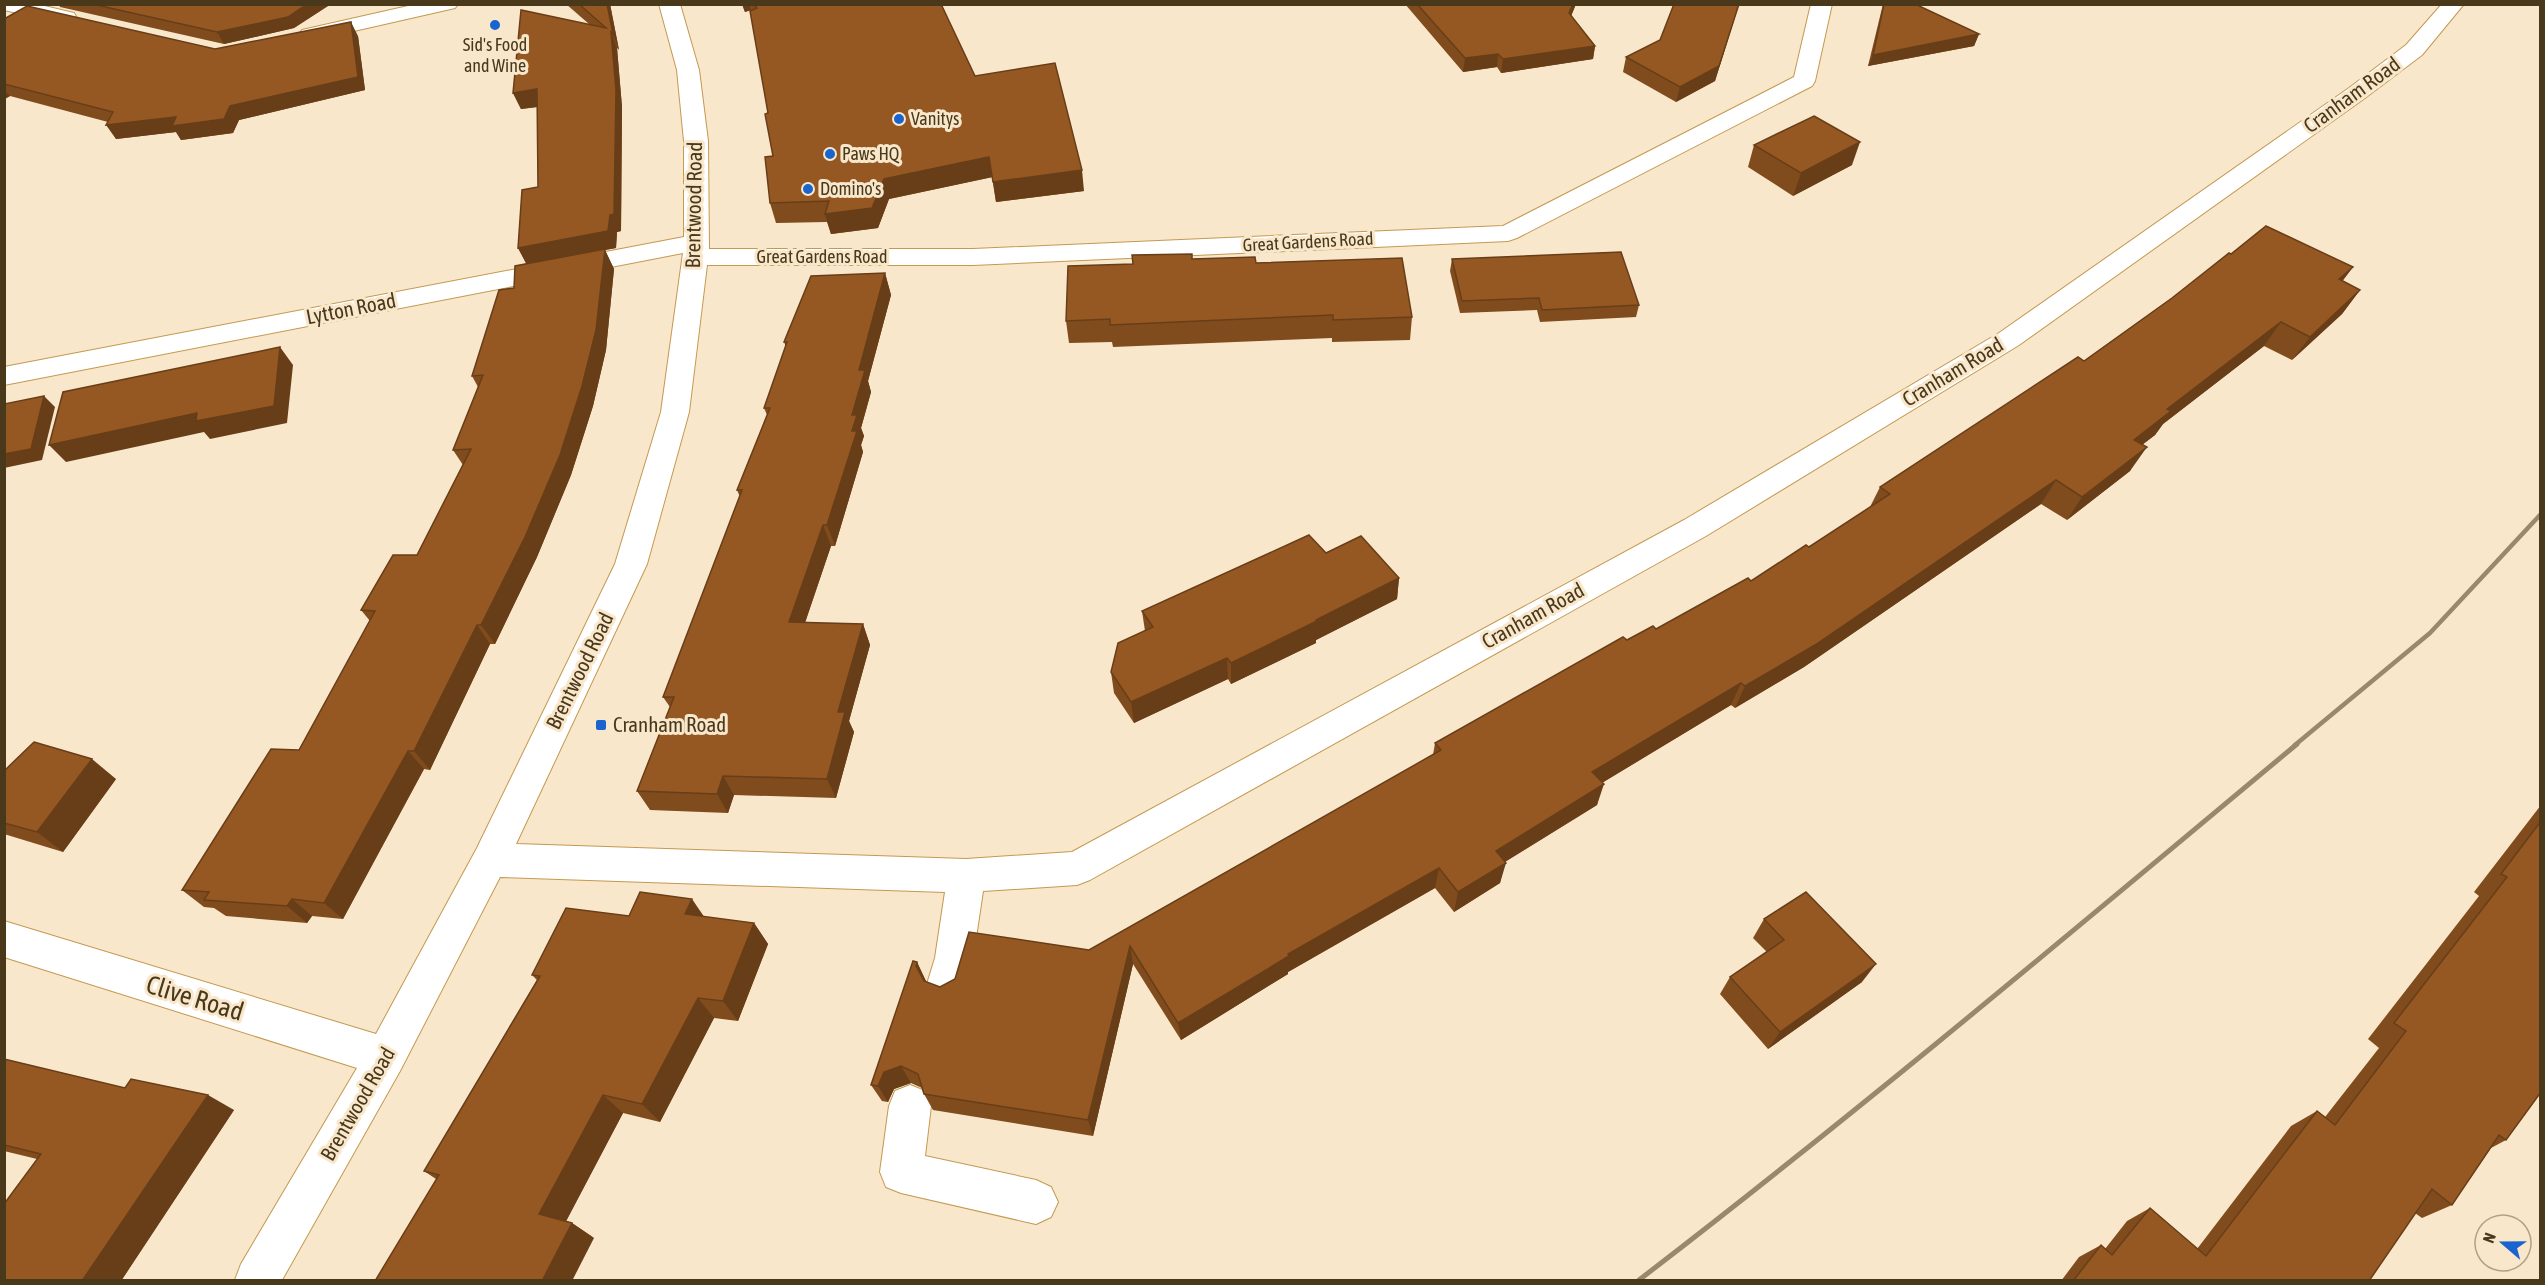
<svg xmlns="http://www.w3.org/2000/svg" width="2545" height="1285" viewBox="0 0 2545 1285" font-family="'Asap Condensed',sans-serif">
<rect width="100%" height="100%" fill="#f9e7cc"/>
<g fill="none" stroke-linecap="round" stroke-linejoin="round">
<g stroke="#c49950" stroke-width="2">
<g id="minor">
<polygon points="4,4 36,4 74,13 77,18 74,23 66,24 4,10"/>
<polygon points="417,4 458,4 455,8 310,41 302,40 299,35 302,30"/>
<polygon points="659,4 680,4 699,70 708,141 709,249 973,249 1503,226 1794,77 1811,4 1832,4 1815,81 1812,86 1517,238 1508,241 973,265 707,265 689,412 647,564 516,844 966,859 1072,852 1684,520 1999,333 2349,88 2406,45 2442,4 2464,4 2422,55 2365,98 2019,345 1706,536 1090,880 1077,885 983,891 973,958 961,997 947,1003 933,997 927,984 935,958 945,892 500,877 400,1071 282,1280 235,1280 241,1264 357,1068 4,957 4,921 376,1034 477,848 615,564 661,412 683,253 4,385 4,367 684,237 684,141 677,70"/>
<polygon points="910,1085 925,1091 931,1106 925,1156 1036,1180 1051,1187 1058,1202 1051,1217 1036,1224 901,1193 886,1187 880,1172 889,1106 895,1091"/>
</g>
</g>
<use href="#minor" fill="#fff" fill-rule="evenodd"/>
<polyline stroke="#9a886c" stroke-width="4.5" points="2295,745 2430,633 2540,515"/>
<path stroke="#9a886c" stroke-width="5" d="M1639,1280C1863,1108 2080,925 2297,744"/>
</g>
<g fill="#804c1d">
<polygon points="59,4 331,4 294,28 224,44 60,7"/>
<polygon points="566,4 610,4 619,50 617,48 622,107 621,231 617,232 616,248 605,250 614,269 606,350 593,406 571,475 537,557 495,644 490,644 430,770 424,769 343,919 312,916 307,923 226,916 214,908 204,907 182,890 299,750 370,621 361,610 417,555 463,465 453,450 478,387 472,376 526,263 518,248 538,187 537,107 521,109 513,93 589,24"/>
<polygon points="742,4 941,4 975,76 1084,191 996,202 992,177 889,199 878,228 831,234 827,222 776,223 770,203 773,156 768,113 751,10 745,12"/>
<polygon points="1405,4 1576,4 1571,16 1595,46 1593,59 1501,73 1497,67 1463,72"/>
<polygon points="1674,4 1739,4 1715,81 1676,102 1623,72 1626,57 1660,40"/>
<polygon points="1883,4 1915,4 1979,34 1974,46 1868,66"/>
<polygon points="4,19 215,49 358,36 365,90 239,120 233,133 181,140 176,132 116,139 108,122 10,96 4,99"/>
<polygon points="1754,145 1852,165 1793,196 1748,167"/>
<polygon points="2231,254 2353,267 2342,281 2360,290 2342,314 2292,360 2264,346 2163,424 2155,435 2142,445 2130,471 2067,520 2041,504 1804,667 1735,708 1731,705 1602,783 1597,805 1505,862 1500,883 1454,912 1435,888 1288,972 1288,974 1181,1040 1133,964 1093,1136 933,1110 924,1094 922,1088 911,1083 894,1089 888,1102 882,1101 871,1085 917,962 926,982 940,987 1089,950 1433,755 1435,743 1627,640 1656,629 1751,581 1809,547 1870,507 1880,487 2084,361 2172,298"/>
<polygon points="1193,259 1256,263 1412,317 1410,340 1332,342 1332,338 1113,347 1112,342 1069,343 1066,321 1133,264"/>
<polygon points="1452,259 1639,305 1636,317 1540,322 1537,310 1460,313 1450,271"/>
<polygon points="885,273 891,295 868,381 871,392 861,428 864,436 861,445 863,452 835,546 831,546 805,623 863,624 870,645 849,721 854,732 836,798 734,795 728,813 650,810 637,791 670,707 663,697 740,497 737,490 767,415 764,408 786,347 784,342"/>
<polygon points="1326,553 1399,578 1397,599 1316,640 1316,643 1231,684 1228,679 1134,723 1114,693 1111,672 1145,631 1142,611"/>
<polygon points="4,771 116,779 63,852 4,834"/>
<polygon points="2541,805 2541,1092 2506,1140 2491,1148 2452,1205 2422,1218 2415,1213 2369,1281 2061,1281 2079,1257 2101,1245 2105,1249 2127,1221 2150,1208 2197,1249 2291,1126 2317,1111 2325,1117 2379,1048 2368,1039 2479,896 2474,892"/>
<polygon points="629,916 704,917 754,923 768,944 738,1021 714,1018 660,1122 623,1113 566,1221 572,1223 594,1238 436,1179 424,1171 537,980 532,975"/>
<polygon points="1764,919 1862,982 1768,1049 1720,994 1730,977 1767,952 1753,938"/>
<polygon points="4,1059 125,1088 234,1110 121,1281 4,1281 37,1159 4,1151"/>
</g>
<g fill="#683e18">
<polygon points="307,4 331,4 294,28 224,44 217,32"/>
<polygon points="607,4 610,4 619,50 613,34"/>
<polygon points="742,4 749,4 751,10 745,12"/>
<polygon points="1573,4 1576,4 1567,26 1569,13"/>
<polygon points="1739,4 1715,81 1676,102 1680,87"/>
<polygon points="351,22 358,36 365,90 239,120 233,133 181,140 176,132 116,139 106,125 176,117 230,106"/>
<polygon points="611,32 617,48 622,107 621,231 617,232 616,248 605,250 614,269 606,350 593,406 571,475 537,557 495,644 481,625 527,265 518,248"/>
<polygon points="1979,34 1974,46 1868,66 1873,55"/>
<polygon points="1595,46 1593,59 1501,73 1503,59"/>
<polygon points="1498,54 1497,67 1463,72 1465,58"/>
<polygon points="537,89 545,106 521,109 513,93"/>
<polygon points="4,90 10,96 5,99 4,99"/>
<polygon points="1860,142 1852,165 1793,196 1801,173"/>
<polygon points="989,157 993,177 889,199 878,228 831,234 825,214 884,179"/>
<polygon points="1082,170 1084,191 996,202 993,182"/>
<polygon points="2353,267 2335,291 2339,279"/>
<polygon points="885,273 891,295 868,381 871,392 861,428 864,436 861,445 863,452 835,546 827,525 852,431 852,415 859,370"/>
<polygon points="2360,290 2342,314 2292,360 2310,337"/>
<polygon points="2281,322 2264,346 2163,424 2155,435 2118,463 2134,440 2167,409"/>
<polygon points="280,347 293,365 287,423 210,439 204,432 66,462 49,445"/>
<polygon points="44,396 55,407 42,460 4,468 4,454"/>
<polygon points="2147,447 2130,471 2067,520 2082,497"/>
<polygon points="2056,480 2041,504 1804,667 1735,708 1745,686"/>
<polygon points="823,525 831,546 798,643 789,622"/>
<polygon points="1399,578 1397,599 1316,640 1316,643 1231,684 1231,663"/>
<polygon points="863,624 870,645 849,721 854,732 836,798 827,779 838,712"/>
<polygon points="477,625 490,644 430,770 414,751"/>
<polygon points="1227,658 1228,679 1134,723 1131,702"/>
<polygon points="1741,683 1731,705 1585,793 1592,772"/>
<polygon points="408,751 424,769 343,919 324,903"/>
<polygon points="92,759 116,779 63,852 37,832"/>
<polygon points="723,776 734,795 728,813 717,794"/>
<polygon points="1604,784 1597,805 1490,871 1496,851"/>
<polygon points="1506,863 1500,883 1454,912 1458,892"/>
<polygon points="1439,868 1435,888 1288,972 1288,974 1181,1040 1178,1023 1288,954"/>
<polygon points="292,899 312,916 307,923 287,906"/>
<polygon points="692,899 707,921 685,914"/>
<polygon points="754,923 768,944 738,1021 723,1001"/>
<polygon points="1130,946 1133,964 1093,1136 1088,1120"/>
<polygon points="917,962 926,981 925,985 916,966"/>
<polygon points="1876,964 1862,982 1768,1049 1780,1032"/>
<polygon points="698,998 714,1018 660,1122 642,1104"/>
<polygon points="901,1066 911,1083 894,1089 888,1102 878,1086 884,1072"/>
<polygon points="208,1095 234,1110 121,1281 82,1281"/>
<polygon points="603,1095 623,1113 562,1229 539,1214"/>
<polygon points="572,1223 594,1238 572,1281 542,1281"/>
</g>
<g fill="#955822" stroke="#683e18" stroke-width="1.5">
<polygon points="92,4 307,4 288,17 217,32"/>
<polygon points="579,4 607,4 613,34 611,32 616,90 614,214 610,215 608,231 518,248 522,190 538,187 537,89 513,93 521,10 606,28"/>
<polygon points="753,4 941,4 975,76 1055,63 1082,170 993,182 989,157 884,179 872,208 825,214 829,201 770,203 765,157 773,156 765,114 768,113 750,11 757,8"/>
<polygon points="1417,4 1573,4 1569,13 1595,46 1503,59 1498,54 1465,58"/>
<polygon points="1674,4 1739,4 1719,66 1680,87 1626,57 1660,40"/>
<polygon points="1884,4 1915,4 1979,34 1873,55"/>
<polygon points="27,6 215,49 351,22 358,77 230,106 224,119 172,126 176,117 106,125 113,112 4,84 4,19"/>
<polygon points="1814,116 1860,142 1801,173 1754,145"/>
<polygon points="2266,226 2353,267 2339,279 2360,290 2310,337 2281,322 2167,409 2171,411 2134,440 2147,447 2082,497 2056,480 1815,645 1745,686 1741,683 1592,772 1604,784 1496,851 1506,863 1458,892 1439,868 1288,954 1289,956 1178,1023 1130,946 1088,1120 924,1094 918,1074 901,1066 884,1072 878,1086 871,1085 913,961 917,962 916,966 924,981 940,987 955,979 969,932 1089,950 1441,750 1435,743 1623,637 1627,640 1653,626 1656,629 1748,578 1751,581 1806,545 1809,547 1890,494 1880,487 2078,357 2084,361 2172,298 2229,253 2231,254"/>
<polygon points="605,249 596,330 582,386 560,455 525,537 481,625 477,625 414,751 408,751 324,903 292,899 287,906 204,900 209,892 182,890 271,749 299,750 375,611 361,610 393,555 417,555 471,449 453,450 483,375 472,376 499,290 514,288 515,266"/>
<polygon points="1621,252 1639,305 1542,310 1539,298 1462,301 1452,259"/>
<polygon points="1192,254 1192,259 1255,257 1256,263 1402,258 1412,317 1333,320 1333,315 1110,325 1110,319 1066,321 1068,266 1133,264 1132,255"/>
<polygon points="885,273 859,370 865,370 852,415 857,415 852,431 857,431 827,525 823,525 789,622 863,624 838,712 845,712 827,779 723,776 717,794 637,791 674,697 663,697 742,490 737,490 770,408 764,408 787,342 784,342 811,276"/>
<polygon points="280,347 274,406 196,421 197,413 49,445 63,392"/>
<polygon points="44,396 31,449 4,454 4,404"/>
<polygon points="1309,535 1326,553 1361,536 1399,578 1316,620 1317,621 1231,663 1227,658 1131,702 1111,672 1118,643 1153,627 1142,611"/>
<polygon points="34,742 92,759 37,832 4,823 4,771"/>
<polygon points="2541,821 2541,1092 2506,1140 2499,1135 2452,1205 2432,1189 2369,1281 2073,1281 2101,1245 2112,1255 2150,1208 2206,1256 2317,1111 2335,1125 2406,1031 2394,1023 2507,877 2501,874"/>
<polygon points="640,892 692,899 685,914 754,923 723,1001 698,998 642,1104 603,1095 539,1214 572,1223 542,1281 375,1281 439,1175 424,1171 540,976 532,975 566,908 629,916"/>
<polygon points="1806,892 1876,964 1780,1032 1730,977 1784,940 1764,919"/>
<polygon points="4,1059 125,1088 131,1079 208,1095 82,1281 4,1281 4,1204 41,1154 4,1145"/>
</g>
<g fill="#1964cf" stroke="#f9e7cc" stroke-width="2">
<circle cx="495" cy="25" r="6"/>
<circle cx="899" cy="119" r="6"/>
<circle cx="830" cy="154" r="6"/>
<circle cx="808" cy="189" r="6"/>
<rect x="595" y="719" width="12" height="12" rx="3"/>
</g>
<g text-anchor="middle" stroke-width="6" stroke-linejoin="round" paint-order="stroke">
<g font-size="18" fill="#4a381a" stroke="#f9e7cc" text-anchor="start">
<text x="495" y="51" text-anchor="middle">Sid's Food<tspan x="495" dy="21">and Wine</tspan></text>
<text x="911" y="125">Vanitys</text>
<text x="842" y="160">Paws HQ</text>
<text x="820" y="195">Domino's</text>
</g>
<g font-size="18" fill="#4a381a" stroke="#f9e7cc">
<text transform="translate(1308 242) rotate(-3)" y="6">Great Gardens Road</text>
<text x="822" y="263">Great Gardens Road</text>
</g>
<g font-size="21" fill="#4a381a" stroke="#f9e7cc">
<text transform="translate(2352 95) rotate(-36)" y="7">Cranham Road</text>
<text transform="translate(694 205) rotate(-89)" y="7">Brentwood Road</text>
<text transform="translate(351 309) rotate(-11)" y="7">Lytton Road</text>
<text transform="translate(1953 372) rotate(-31)" y="7">Cranham Road</text>
<text transform="translate(1533 616) rotate(-29)" y="7">Cranham Road</text>
<text transform="translate(580 671) rotate(-64)" y="7">Brentwood Road</text>
<text transform="translate(358 1104) rotate(-60)" y="7">Brentwood Road</text>
</g>
<g font-size="21" fill="#4a381a" stroke="#f9e7cc" text-anchor="start">
<text x="613" y="732">Cranham Road</text>
</g>
<g font-size="26" fill="#4a381a" stroke="#f9e7cc">
<text transform="translate(195 998) rotate(17)" y="9">Clive Road</text>
</g>
</g>
<rect width="2545" height="1285" fill="none" stroke="#4a381a" stroke-width="12"/>
<g transform="translate(2503 1243) rotate(290)"><circle r="28" fill="#f9e7cc" stroke="#b3a185" stroke-width="1.5"/>
<path d="M0-4.5L10 22L0 15L-10 22Z" fill="#1964cf"/>
<text y="-9" font-size="16" font-weight="bold" text-anchor="middle" fill="#4a381a">N</text>
</g>
</svg>
